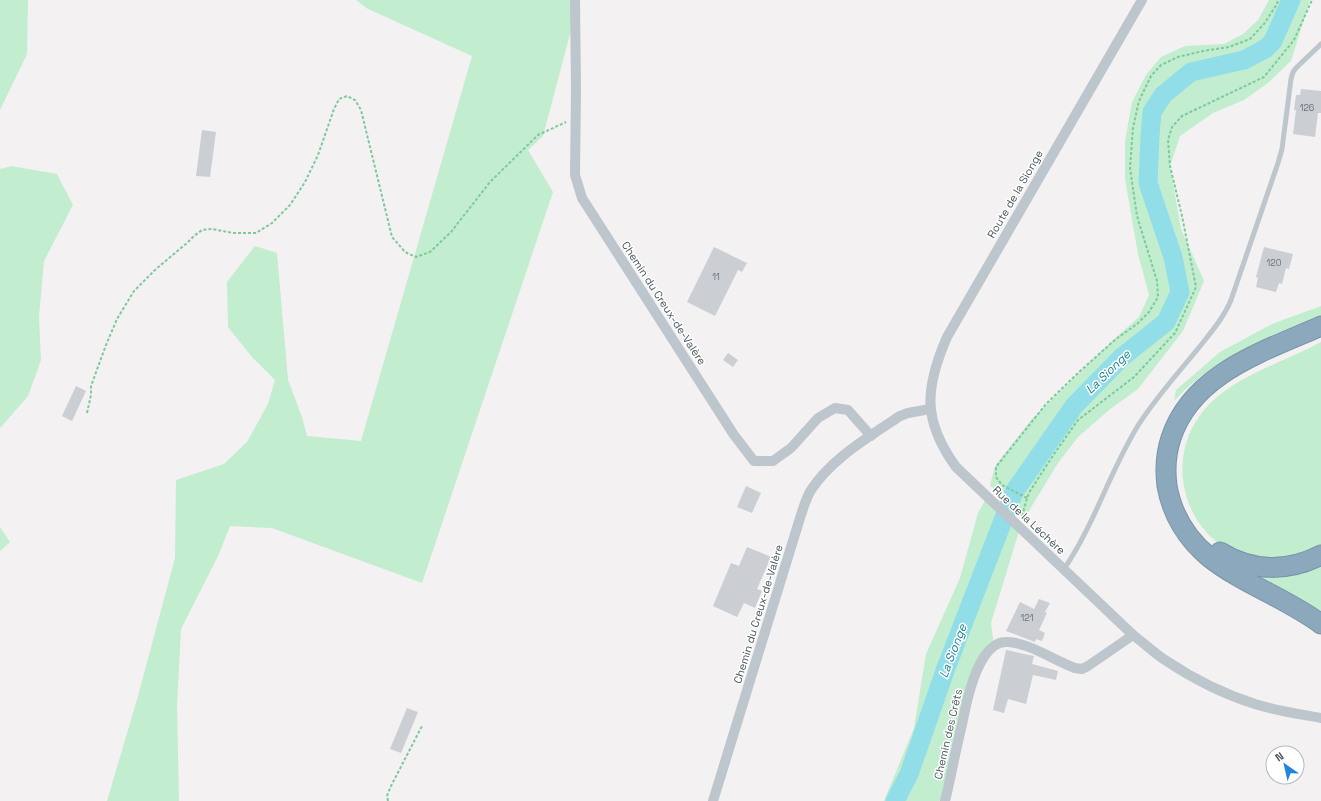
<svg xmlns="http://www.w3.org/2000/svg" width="1321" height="801" viewBox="0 0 1321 801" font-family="'Space Grotesk',sans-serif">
<rect width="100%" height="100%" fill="#f3f1f1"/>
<g fill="#c2edcf">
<polygon points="0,0 28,0 27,54 0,110"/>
<polygon points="356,0 579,0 543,136 528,150 553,192 422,583 272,528 230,526 218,556 181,629 177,705 179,801 107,801 138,696 175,558 176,480 224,464 247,442 268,404 275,380 252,357 228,327 227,282 255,246 277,253 288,380 302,417 307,436 361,441 472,56 368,9"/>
<polygon points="1269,0 1310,0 1291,61 1268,83 1244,100 1213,113 1180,136 1170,166 1181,229 1204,281 1183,331 1138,389 1109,410 1078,437 1058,463 1027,514 1019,516 990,485 995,466 1031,420 1112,341 1139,317 1149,295 1138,254 1125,179 1125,141 1132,102 1146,75 1161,57 1185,46 1224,44 1243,34 1258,20"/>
<polygon points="11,166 57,174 73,205 44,261 39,317 41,360 28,396 0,428 0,169"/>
<path d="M1321,306V316C1267,336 1214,358 1174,401L1176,390L1220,352L1272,324Z"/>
<path d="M1321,342V548C1315,551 1308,555 1302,557C1295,558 1263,562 1257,560C1250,558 1223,547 1218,543C1180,513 1171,458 1198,418C1225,378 1281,364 1321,342Z"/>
<polygon points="987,497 1020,528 991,623 994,646 979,668 945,801 884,801 914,728 926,654 960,578 978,513"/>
<polygon points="0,527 10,542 0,551"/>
<polygon points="1321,560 1321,619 1229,562"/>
</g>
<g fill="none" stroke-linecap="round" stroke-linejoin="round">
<polyline stroke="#92dee8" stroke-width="19" points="895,801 909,774 946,668 1014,492 1074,406 1122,357 1166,322 1180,292 1173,257 1148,183 1150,136 1152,112 1163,95 1191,72 1244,60 1265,49 1273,41 1291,0"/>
</g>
<g fill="#cbced3">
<polygon points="1301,89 1321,91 1321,113 1318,113 1315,137 1293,134 1296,110 1294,110 1296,95 1300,95"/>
<polygon points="202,130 216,132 210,177 196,176"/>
<polygon points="714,247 747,263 742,272 738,270 715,316 687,302"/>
<polygon points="1264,247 1293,254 1289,269 1286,268 1282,284 1279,283 1276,292 1256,287 1258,278 1256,277"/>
<polygon points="728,353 738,360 733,367 723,360"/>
<polygon points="76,386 86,391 72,421 62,416"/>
<polygon points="746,486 761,493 752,513 737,507"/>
<polygon points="747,547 771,557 757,589 762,591 755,608 744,603 737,617 713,606 731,563 739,566"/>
<polygon points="1039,599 1050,603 1045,612 1047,613 1039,630 1045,633 1042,641 1036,639 1035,642 1006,631 1020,602 1034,609"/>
<polygon points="1006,650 1034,656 1032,664 1058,671 1056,680 1033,675 1026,704 1008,699 1004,713 993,710"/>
<polygon points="407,708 418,712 401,753 390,749"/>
</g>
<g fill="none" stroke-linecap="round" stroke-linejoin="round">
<g stroke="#7793a8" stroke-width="21">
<g id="motorway">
<path d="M1321,326C1265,351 1192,373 1171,438C1166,453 1165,470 1167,486C1172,514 1187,539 1209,557C1243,584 1286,598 1321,624"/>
<path d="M1220,552C1252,572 1288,572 1321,555"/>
</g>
</g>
<g stroke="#7cca9c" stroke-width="2" stroke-dasharray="3 2" stroke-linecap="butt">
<polyline points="87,413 91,395 91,386 106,345 117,319 134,291 156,269 187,243 194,236 202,230 212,229 233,233 256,233 272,223 290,205 305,182 318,155 334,109 339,99 347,96 355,100 361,110 392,237 405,252 416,257 430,252 451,232 490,182 538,135 566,122"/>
<polyline points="1027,498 1002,485 996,477 996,467 1046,404 1079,372 1116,339 1137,324 1149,312 1158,297 1157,281 1137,216 1130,168 1133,128 1139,101 1151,76 1161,65 1178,57 1203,51 1229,47 1250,39 1264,24 1277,4 1278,0"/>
<polyline points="1022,516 1027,498 1030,491 1054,454 1078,420 1134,377 1175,333 1196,287 1182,216 1170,166 1168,140 1172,127 1182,116 1264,77 1294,40 1312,0"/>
<polyline points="388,801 387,796 391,786 422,726"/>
</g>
<path stroke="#bdc6cc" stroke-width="5" d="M1064,569C1095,524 1110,470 1139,424C1157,396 1180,371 1201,345C1212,331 1224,317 1231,300L1278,163L1282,149L1291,79L1293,72L1296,68L1321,44"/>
<g stroke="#bdc6cc" stroke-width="10">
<polyline points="575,0 576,88 575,175 582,198 734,435 754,461 773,461 791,448 818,418 835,408 848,410 871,436"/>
<path d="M1142,0L947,337C925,388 922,420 956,467L1133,635C1144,643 1154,653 1165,660C1192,678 1223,694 1255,704C1277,711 1299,714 1321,718"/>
<path d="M713,801L800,518C803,509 806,498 811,490C832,458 869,437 900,416L908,413L930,409"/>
<path d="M945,801C951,777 955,753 961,729C966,706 971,677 984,657C989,649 997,642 1006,642C1025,641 1056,661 1075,668L1082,669L1088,666L1133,635"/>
</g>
<use href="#motorway" stroke="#8ba8bc" stroke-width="19"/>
</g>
<g text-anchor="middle" stroke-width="3" stroke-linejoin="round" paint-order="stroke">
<g font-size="9" fill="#6a747a">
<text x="1307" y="111">126</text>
<text x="1274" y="266">120</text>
<text x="716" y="280">11</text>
<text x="1027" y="621">121</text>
</g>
<g font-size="11" fill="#49565d" stroke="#fff">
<text transform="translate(1015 194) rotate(-60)" y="4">Route de la Sionge</text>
<text transform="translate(664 303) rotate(57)" y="4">Chemin du Creux-de-Valère</text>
<text transform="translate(1029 520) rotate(43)" y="4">Rue de la Léchère</text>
<text transform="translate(758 614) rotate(-73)" y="4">Chemin du Creux-de-Valère</text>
<text transform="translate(948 734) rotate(-77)" y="4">Chemin des Crêts</text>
</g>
<g font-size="12" font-style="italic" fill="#148190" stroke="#fff">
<text transform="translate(1108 372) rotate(-44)" y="4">La Sionge</text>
<text transform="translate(953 651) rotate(-69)" y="4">La Sionge</text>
</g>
</g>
<g transform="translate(1285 765) rotate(326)"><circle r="19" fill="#ffffff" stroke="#b6bbbe"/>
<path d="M0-3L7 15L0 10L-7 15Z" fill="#2384db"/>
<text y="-6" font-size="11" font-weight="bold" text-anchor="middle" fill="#49565d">N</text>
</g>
</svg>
